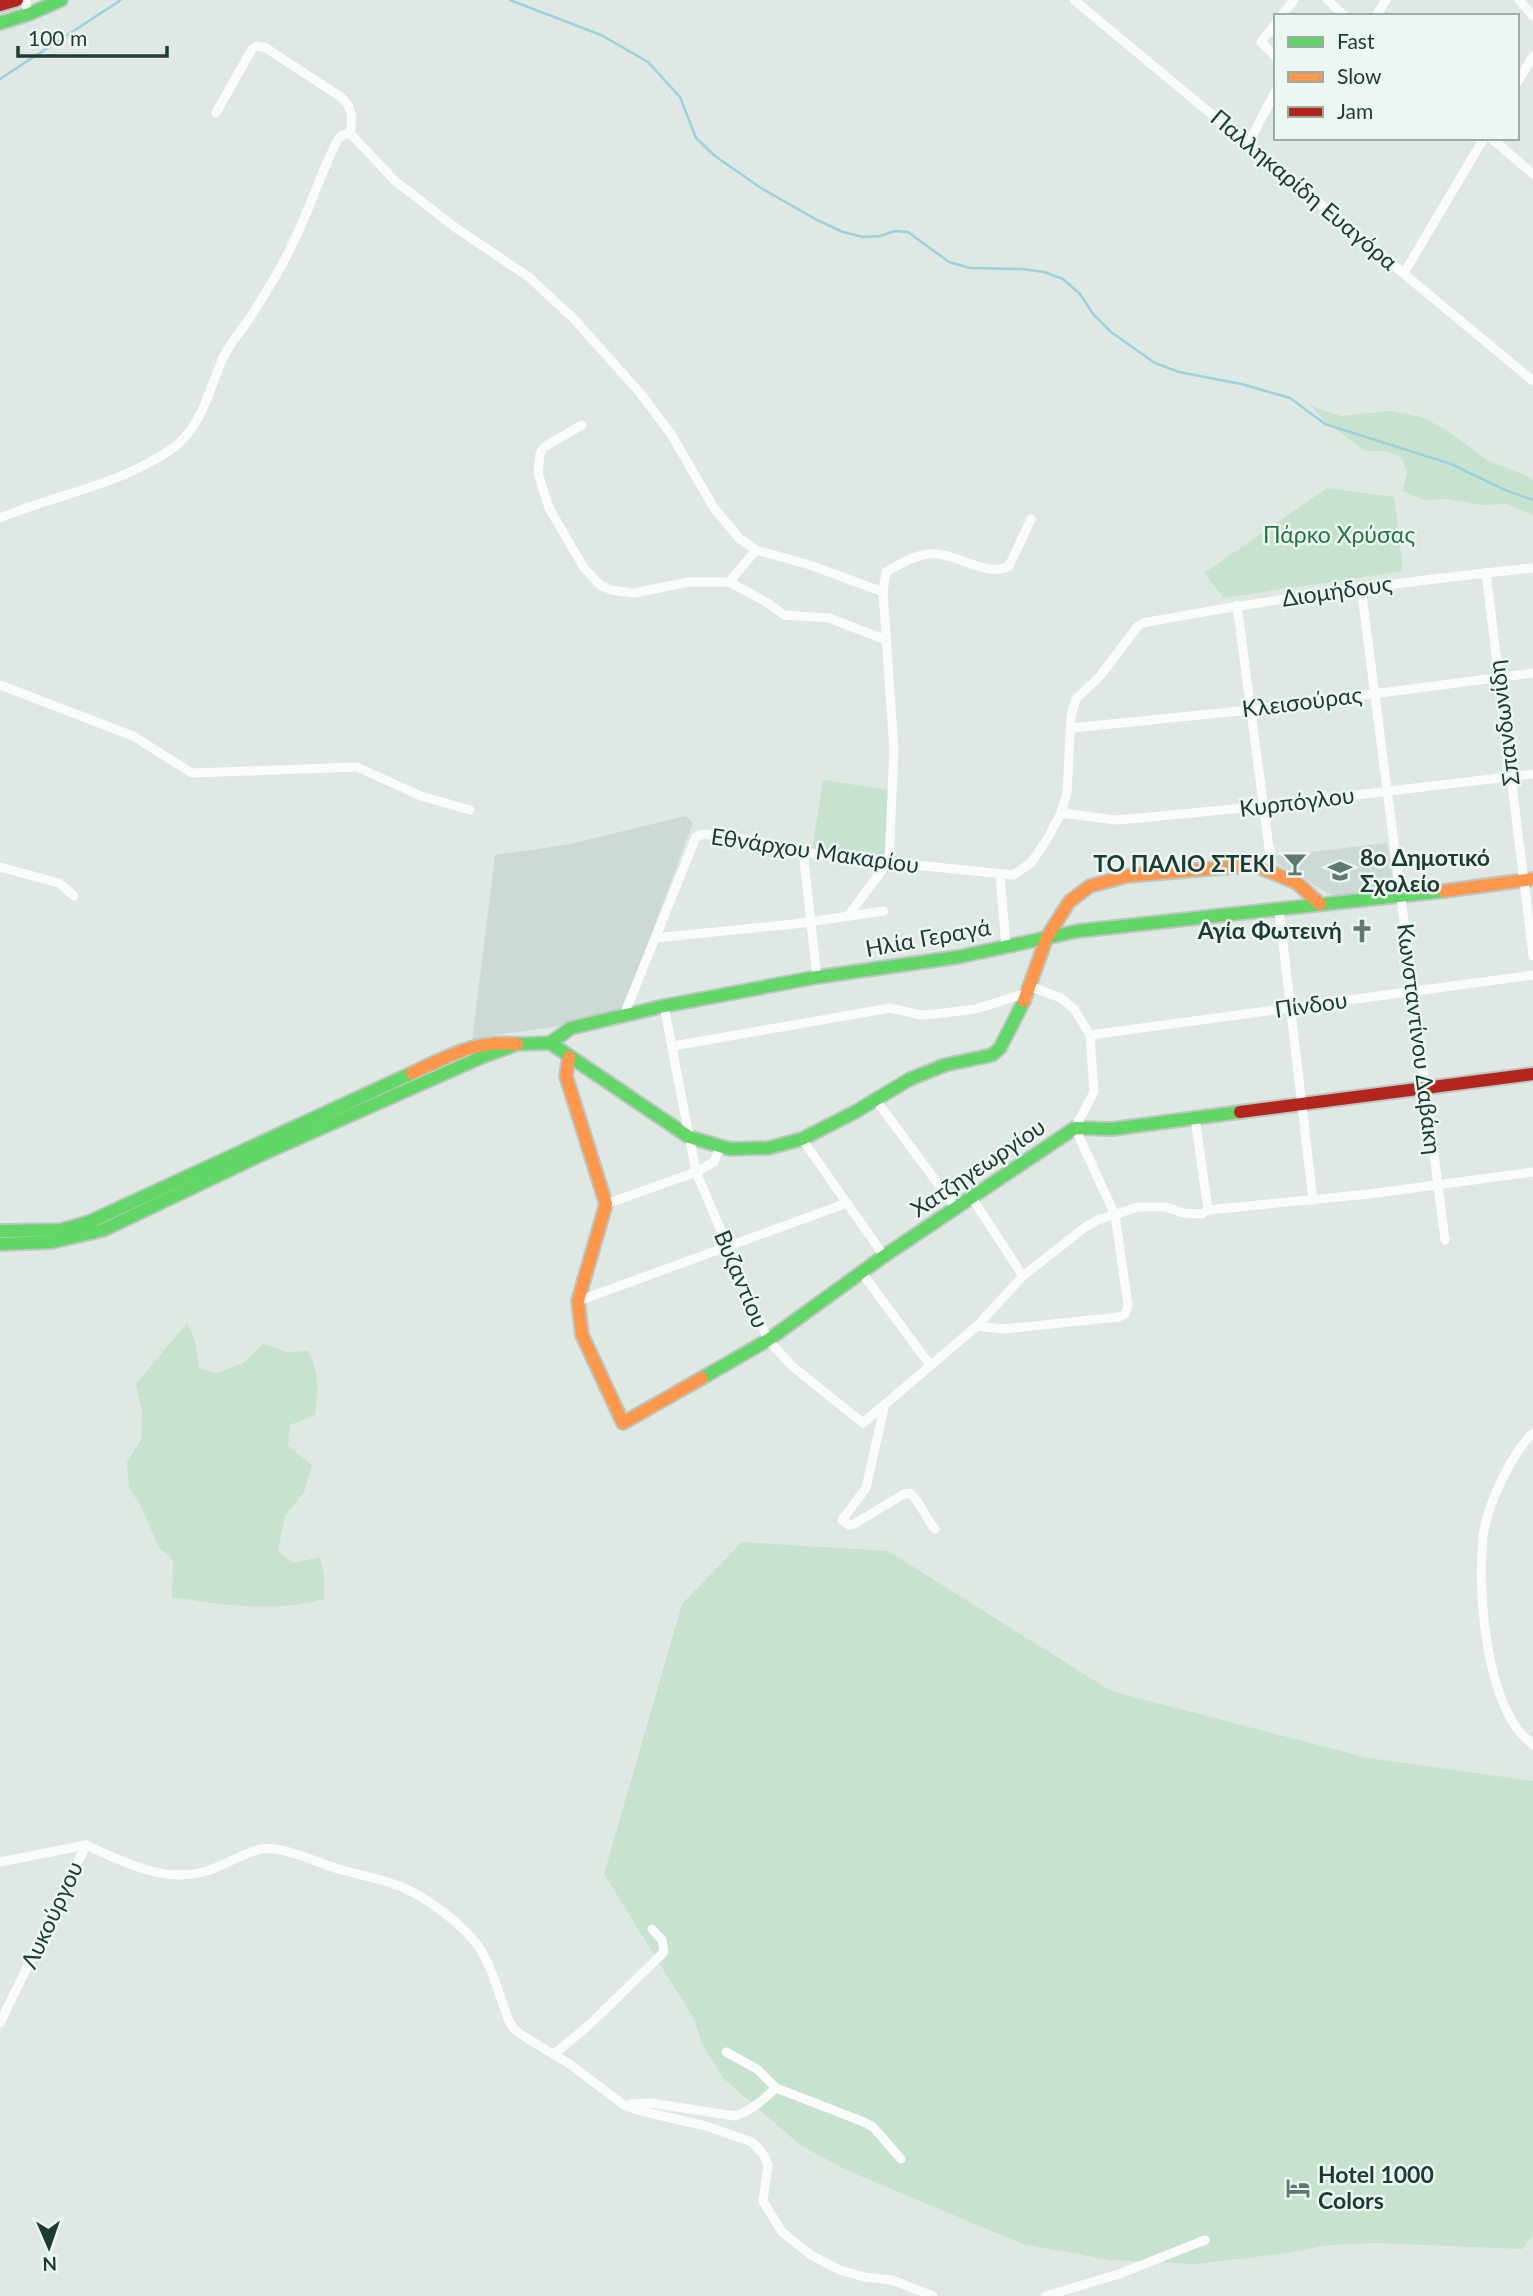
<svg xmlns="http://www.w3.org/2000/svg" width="1533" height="2296" viewBox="0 0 1533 2296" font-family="Lato,sans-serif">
<rect width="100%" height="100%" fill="#e0e8e4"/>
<g fill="#cdd9d4">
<polygon points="686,816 693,823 623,1010 553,1027 489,1036 472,1041 495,855 565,845"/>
<polygon points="1387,843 1395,893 1341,900 1279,865 1274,859 1276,856"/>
</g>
<g fill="#c7e2cf">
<polygon points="1311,406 1341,416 1390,411 1421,417 1445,429 1490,462 1523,474 1533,481 1533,515 1507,504 1482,505 1449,499 1424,500 1403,491 1407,472 1401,457 1386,451 1365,451 1324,421"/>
<polygon points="1327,488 1394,497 1403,571 1224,598 1204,573"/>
<polygon points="823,780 889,790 886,856 812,850"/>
<path d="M187,1323L195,1341L199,1368L217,1373L243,1363L263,1344L287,1352L308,1351C320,1374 318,1390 315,1415L290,1425L288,1446L312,1465L304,1492L285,1516L278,1551L294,1563L320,1557L324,1575V1599C271,1613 225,1605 172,1597L173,1560L158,1546L141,1506L129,1488L127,1462L141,1440L142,1411L136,1384Z"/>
<polygon points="742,1542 888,1551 1111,1691 1368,1758 1533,1781 1533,2236 1522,2249 1375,2243 1329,2245 1280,2254 1194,2264 1110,2260 1023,2244 846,2170 800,2145 722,2077 702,2043 694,2019 604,1874 682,1604"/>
</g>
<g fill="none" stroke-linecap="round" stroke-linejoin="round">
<g stroke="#9cd2da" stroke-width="2.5">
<polyline points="510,0 601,35 648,62 680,97 696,138 715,156 761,188 817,220 843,232 863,237 880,236 895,231 908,232 949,262 970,268 1022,269 1044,272 1063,279 1080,294 1093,314 1111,332 1155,363 1179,372 1241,384 1290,398 1325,424 1451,464 1505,490 1533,500"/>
<polyline points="0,79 121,0"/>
</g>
<g stroke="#bcc7c3" stroke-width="16">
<g id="fast">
<polyline points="0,23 29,14 61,0"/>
<polyline points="550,1043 571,1028 664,1006 817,977 958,957 1078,931 1444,891"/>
<polyline points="550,1043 689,1137 730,1149 768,1148 802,1139 855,1112 910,1079 945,1065 992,1055 1000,1048 1024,1001"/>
<polyline points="0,1231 61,1230 89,1222 412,1073"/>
<polyline points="0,1244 52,1242 103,1230 267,1152 482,1057 517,1044 550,1043"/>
<polyline points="702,1378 768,1340 884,1256 1075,1128 1112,1129 1240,1112"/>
</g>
</g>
<g stroke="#bcc7c3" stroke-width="16">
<g id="slow">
<polyline points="1444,891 1533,879"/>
<polyline points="1024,1001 1047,937 1069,902 1090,886 1127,876 1254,865 1297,883 1320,904"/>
<polyline points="569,1057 566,1076 606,1204 578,1301 582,1335 623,1423 702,1378"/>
<path d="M412,1073C450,1056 473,1040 517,1044"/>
</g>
</g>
<g stroke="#bcc7c3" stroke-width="16">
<g id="jam">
<polyline points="0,5 17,0"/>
<polyline points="1240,1112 1533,1074"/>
</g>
</g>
<g stroke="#fafcfb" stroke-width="9">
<polyline points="25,0 29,14"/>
<polyline points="1074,0 1533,381"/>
<polyline points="1327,0 1345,16"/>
<polyline points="1519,0 1533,16"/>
<polyline points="1281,16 1294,0"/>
<polyline points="1376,16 1386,0"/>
<polyline points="1276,23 1261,42 1276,57"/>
<polyline points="1517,83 1533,56"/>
<path d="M216,113L252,49L257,46L266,48L341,97C353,108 353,118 350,133"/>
<polyline points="1491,138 1533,174"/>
<polyline points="1248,144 1276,90"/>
<polyline points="1404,273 1484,138"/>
<polyline points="582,425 544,447 540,454 538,473 549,508 584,568 600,585 611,590 634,593 689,582 729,582 768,603 784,615 829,618 886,640"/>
<path d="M0,518C57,494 121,485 173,448C203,426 209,388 224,356C231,342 242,330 251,316C265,294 280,271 291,247C309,212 320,174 338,139L342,135L350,133L394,180L456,228L530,278L574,319L641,394L671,434L714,508L739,538L756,550L810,565L883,592"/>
<polyline points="1486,572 1533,956"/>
<polyline points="729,582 756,550"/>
<polyline points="1361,587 1445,1240"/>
<polyline points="1237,605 1271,863 1269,869"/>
<polyline points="0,685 133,736 192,773 357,767 421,796 470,810"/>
<polyline points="1071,728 1250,710 1533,673"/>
<polyline points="1061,813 1116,820 1140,818 1264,806 1533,774"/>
<polyline points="803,851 817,977"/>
<path d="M889,861L894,750L883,592L886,572C898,565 913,556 927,554C954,550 986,579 1009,566L1031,519"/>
<polyline points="0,867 59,883 74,896"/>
<polyline points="1000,875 1006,946"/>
<polyline points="1279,909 1313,1200"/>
<polyline points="848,916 889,861"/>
<polyline points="655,938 794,924 884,911"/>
<polyline points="664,1006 696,1172 768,1340 792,1366 863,1423 977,1326 1023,1276 1084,1228 1098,1220 1138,1207 1166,1207 1183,1213 1202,1214 1208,1210 1369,1194 1533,1172"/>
<path d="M624,1015L696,837L703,834L750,840L827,856L1013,875L1031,863L1049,836L1061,813L1067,793L1071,716L1076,699L1100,676L1138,626L1143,623C1272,598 1401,582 1532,568"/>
<polyline points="1090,1035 1533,975"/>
<polyline points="673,1046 890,1008 921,1015 935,1014 976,1009 1027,993"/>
<polyline points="875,1099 956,1208"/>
<polyline points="1195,1118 1208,1210"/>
<polyline points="802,1139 884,1256"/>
<polyline points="972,1198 1023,1276"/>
<polyline points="606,1204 696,1172 714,1162 720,1147"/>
<polyline points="862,1273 930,1365"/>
<polyline points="578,1301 847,1203"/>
<polyline points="977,1326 1003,1329 1119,1317 1125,1314 1128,1305 1115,1215 1075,1128 1094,1092 1090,1035 1074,1009 1061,998 1029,986"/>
<path d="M885,1404L866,1488L842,1520L849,1525L854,1524L904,1494L910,1493C921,1502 925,1518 935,1529"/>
<path d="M1533,1433C1511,1454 1486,1507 1483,1538C1478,1592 1485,1685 1518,1730C1522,1735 1528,1740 1533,1745"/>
<path d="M86,1845C124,1862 165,1884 207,1871C225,1865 243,1853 261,1849C282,1845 318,1863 338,1869C360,1875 383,1879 404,1888C429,1899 468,1928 482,1952C494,1972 500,1998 509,2021L513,2028L520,2034L571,2065L624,2105L641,2111L706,2126L752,2142L764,2155L768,2165L763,2201L782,2232L811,2255L840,2270L864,2277L892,2280L933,2296"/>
<polyline points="0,1862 86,1845"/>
<polyline points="0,2023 86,1845"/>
<polyline points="726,2052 757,2069 776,2088 864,2122 873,2127 901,2159"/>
<polyline points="554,2054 588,2026 664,1952 662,1940 652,1929"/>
<path d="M630,2104L651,2103L735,2116C751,2111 764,2099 776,2088"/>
<polyline points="1046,2296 1119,2274 1205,2240"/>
</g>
<use href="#fast" stroke="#63d668" stroke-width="12"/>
<use href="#slow" stroke="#ff974d" stroke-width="12"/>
<use href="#jam" stroke="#b3261e" stroke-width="12"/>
</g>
<defs>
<g id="bar-bare" transform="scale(1.89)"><path d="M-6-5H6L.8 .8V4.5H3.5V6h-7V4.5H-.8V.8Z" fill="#617871" stroke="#edf7f2" stroke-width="2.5" paint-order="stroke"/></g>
<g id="school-bare" transform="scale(1.89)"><path d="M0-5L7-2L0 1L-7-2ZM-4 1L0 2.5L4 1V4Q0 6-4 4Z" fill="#617871" stroke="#edf7f2" stroke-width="2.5" paint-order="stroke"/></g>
<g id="church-bare" transform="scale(1.89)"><path d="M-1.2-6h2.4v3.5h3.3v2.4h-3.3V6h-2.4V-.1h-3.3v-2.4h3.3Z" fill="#617871" stroke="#edf7f2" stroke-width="2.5" paint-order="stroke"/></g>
<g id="hotel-bare" transform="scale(1.89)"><path d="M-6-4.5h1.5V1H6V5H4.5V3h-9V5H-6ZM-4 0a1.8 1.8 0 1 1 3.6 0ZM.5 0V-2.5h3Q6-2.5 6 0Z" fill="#617871" stroke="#edf7f2" stroke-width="2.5" paint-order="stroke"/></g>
</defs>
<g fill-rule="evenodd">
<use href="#bar-bare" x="1295" y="864"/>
<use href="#school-bare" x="1340" y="871"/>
<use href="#church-bare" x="1362" y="931"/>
<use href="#hotel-bare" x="1298" y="2188"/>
</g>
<g text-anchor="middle" stroke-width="5" stroke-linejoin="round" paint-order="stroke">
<g font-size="23" fill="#1d3b33" stroke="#edf7f2">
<text transform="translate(1304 190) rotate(40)" y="8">Παλληκαρίδη Ευαγόρα</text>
<text transform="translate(1337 591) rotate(-8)" y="8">Διομήδους</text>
<text transform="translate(1302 702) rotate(-7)" y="8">Κλεισούρας</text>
<text transform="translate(1504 723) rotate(-97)" y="8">Σπανδωνίδη</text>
<text transform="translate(1297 802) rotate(-7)" y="8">Κυρπόγλου</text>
<text transform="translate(815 851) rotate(8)" y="8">Εθνάρχου Μακαρίου</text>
<text transform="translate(928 938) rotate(-10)" y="8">Ηλία Γεραγά</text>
<text transform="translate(1311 1005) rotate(-8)" y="8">Πίνδου</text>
<text transform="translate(1419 1039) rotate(83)" y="8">Κωνσταντίνου Δαβάκη</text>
<text transform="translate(978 1168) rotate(-34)" y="8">Χατζηγεωργίου</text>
<text transform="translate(741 1279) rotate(67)" y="8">Βυζαντίου</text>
<text transform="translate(52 1915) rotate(-65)" y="8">Λυκούργου</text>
</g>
<g font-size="23" fill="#247543" stroke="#edf7f2">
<text x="1339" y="543">Πάρκο Χρύσας</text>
</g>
<g font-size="23" font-weight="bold" fill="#1d3b33" stroke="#edf7f2" text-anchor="start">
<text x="1360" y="866">8ο Δημοτικό<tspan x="1360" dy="26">Σχολείο</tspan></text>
<text x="1275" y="872" text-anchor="end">ΤΟ ΠΑΛΙΟ ΣΤΕΚΙ</text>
<text x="1342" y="939" text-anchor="end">Αγία Φωτεινή</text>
<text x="1318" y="2183">Hotel 1000<tspan x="1318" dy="26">Colors</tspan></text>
</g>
</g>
<rect x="1274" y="14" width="245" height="126" fill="#edf7f2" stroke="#9aaca6" stroke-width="2"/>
<rect x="1288" y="37" width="35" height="10" fill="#63d668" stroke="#9aaca6" stroke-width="2"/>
<text x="1337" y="49" font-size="21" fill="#1d3b33">Fast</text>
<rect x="1288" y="72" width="35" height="10" fill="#ff974d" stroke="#9aaca6" stroke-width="2"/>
<text x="1337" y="84" font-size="21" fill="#1d3b33">Slow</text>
<rect x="1288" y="107" width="35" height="10" fill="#b3261e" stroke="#9aaca6" stroke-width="2"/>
<text x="1337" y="119" font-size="21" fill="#1d3b33">Jam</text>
<g transform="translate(49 2247) rotate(178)" stroke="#edf7f2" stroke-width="5" paint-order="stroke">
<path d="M0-5L12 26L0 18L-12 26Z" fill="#1d3b33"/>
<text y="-10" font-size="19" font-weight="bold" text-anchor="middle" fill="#1d3b33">N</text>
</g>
<path d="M18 46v10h149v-10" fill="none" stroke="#1d3b33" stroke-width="3.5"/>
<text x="28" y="46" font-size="21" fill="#1d3b33" stroke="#edf7f2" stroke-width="5" paint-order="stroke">100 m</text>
</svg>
